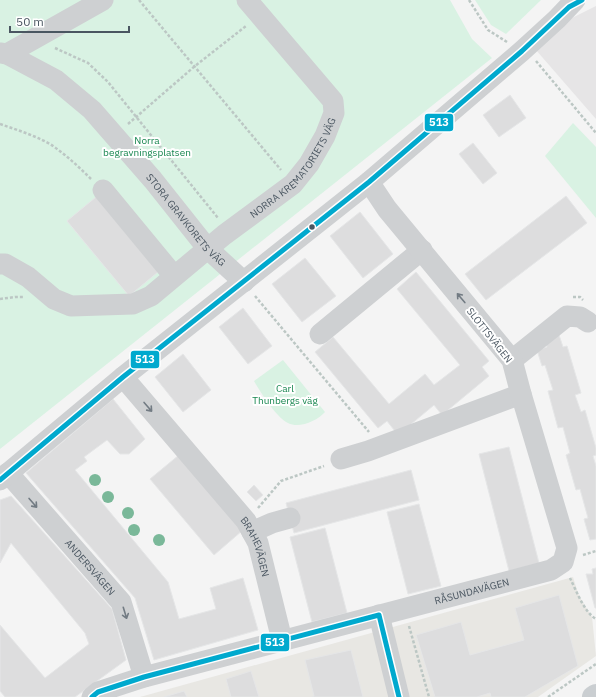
<svg xmlns="http://www.w3.org/2000/svg" width="596" height="697" viewBox="0 0 596 697" font-family="'IBM Plex Sans',sans-serif">
<rect width="100%" height="100%" fill="#f4f4f4"/>
<polygon fill="#e8e7e3" points="573,577 579,596 592,617 596,656 538,697 140,697"/>
<polygon fill="#e6e5e6" points="596,6 596,119 536,50 566,21"/>
<g fill="#d9f2e3">
<polygon points="0,0 450,0 472,39 492,58 0,449"/>
<polygon points="475,0 541,0 506,34 491,25"/>
<polygon points="573,123 596,147 596,218 545,156"/>
<path d="M283,360L325,412C317,421 299,429 288,423C276,417 261,393 254,381Z"/>
</g>
<g fill="#ddddde" stroke="#e5e6e7">
<polygon points="510,95 526,118 499,137 483,115"/>
<polygon points="473,143 497,173 483,184 459,154"/>
<polygon points="566,196 587,223 486,300 465,274"/>
<polygon points="96,197 158,272 129,296 67,221"/>
<polygon points="360,212 393,254 363,278 330,236"/>
<polygon points="305,258 336,296 302,322 272,284"/>
<polygon points="416,272 489,361 482,367 489,376 442,415 434,405 398,435 387,421 378,428 315,352 333,337 389,404 425,374 434,385 460,365 397,289"/>
<polygon points="243,308 272,346 248,364 219,327"/>
<polygon points="559,335 563,347 567,346 581,393 575,395 581,412 585,410 596,448 596,455 593,456 596,466 596,539 590,540 584,519 588,518 580,489 576,490 566,455 570,453 563,427 558,428 548,391 553,390 545,365 542,366 537,350 547,347 545,339"/>
<polygon points="183,354 211,390 183,412 155,377"/>
<polygon points="113,399 145,439 129,454 120,454 107,440 84,457 87,461 75,470 168,582 179,619 216,609 210,588 243,578 258,630 154,660 135,598 26,473"/>
<polygon points="509,447 539,563 509,571 479,454"/>
<polygon points="179,455 243,530 214,555 150,479"/>
<polygon points="411,470 419,500 294,533 286,503"/>
<polygon points="254,485 263,495 256,501 247,492"/>
<polygon points="11,496 112,609 126,660 75,697 5,697 0,691 0,625 45,678 89,644 85,633 11,543 0,563 0,500"/>
<polygon points="419,504 441,586 408,594 387,512"/>
<polygon points="325,528 347,613 312,622 290,537"/>
<polygon points="596,568 596,608 595,608 586,574 593,574 592,569"/>
<polygon points="559,595 578,666 525,697 491,697 490,693 477,697 435,697 416,635 461,622 470,655 524,640 515,608"/>
<polygon points="351,650 363,697 312,697 314,696 305,660"/>
<polygon points="251,671 259,697 231,697 226,679"/>
<polygon points="184,691 187,697 164,697"/>
</g>
<g fill="none" stroke-linecap="round" stroke-linejoin="round">
<g stroke="#bcc7c4" stroke-width="2.5" stroke-dasharray="3 2" stroke-linecap="butt">
<polyline points="139,0 281,170"/>
<polyline points="469,0 488,30 507,42"/>
<polyline points="55,48 88,63 108,82 218,218"/>
<polyline points="536,61 596,133"/>
<path d="M0,124C17,130 34,135 50,144C65,154 78,166 91,179"/>
<polyline points="128,124 195,66 246,26"/>
<polyline points="255,296 369,432"/>
<polyline points="573,297 580,297 583,300"/>
<polyline points="0,299 15,297 23,297"/>
<polyline points="258,508 281,481 324,466"/>
<polyline points="583,555 596,551"/>
<path d="M570,578C576,590 584,612 596,619"/>
<polyline points="409,626 429,697"/>
<polyline points="548,697 596,664"/>
</g>
<g stroke="#ced0d2" stroke-width="21">
<path id="s1" d="M0,53L7,54L56,80L92,110L153,180L207,248L244,282"/>
<polyline points="7,54 103,0"/>
<polyline points="103,190 174,276"/>
<path id="s2" d="M0,264H5L28,277L54,299L71,306L133,304L151,296L224,235L293,184L309,164L325,136L334,113L333,101L247,0"/>
<polyline points="320,334 422,250"/>
<polyline points="512,360 567,316 580,317 588,322"/>
<path id="s3" d="M123,377L246,521L258,543L282,640"/>
<polyline points="341,459 368,451 521,394"/>
<path id="s4" d="M8,473L121,602L144,677"/>
<polyline points="0,480 123,377 369,182 522,51 557,19 575,0"/>
<polyline points="252,532 272,523 290,518"/>
<polyline points="379,615 399,697"/>
<path id="s5" d="M92,697L98,692L144,677L551,570L563,562L567,548L521,394L512,360L387,209L369,182"/>
</g>
<polyline stroke="#caced1" stroke-width="22" points="593,697 596,695"/>
<g stroke="#fff" stroke-width="8">
<g id="bus-1">
<polyline points="0,480 123,377 369,182 522,51 569,7 582,0"/>
<polyline points="92,697 98,692 144,677 379,615 399,697"/>
</g>
</g>
<use href="#bus-1" stroke="#00a9ce" stroke-width="5"/>
</g>
<g fill="#7ab899">
<circle cx="95" cy="480" r="6"/>
<circle cx="108" cy="497" r="6"/>
<circle cx="128" cy="513" r="6"/>
<circle cx="134" cy="530" r="6"/>
<circle cx="159" cy="540" r="6"/>
</g>
<defs><path id="oneway-shaft" d="M-6 0H5M1.5-3L5.5 0L1.5 3" fill="none" stroke-width="1.6" stroke-linecap="round" stroke-linejoin="round"/></defs>
<g stroke="#727b83">
<use href="#oneway-shaft" transform="translate(461 298) rotate(-130)"/>
<use href="#oneway-shaft" transform="translate(148 407) rotate(49)"/>
<use href="#oneway-shaft" transform="translate(33 503) rotate(49)"/>
<use href="#oneway-shaft" transform="translate(125 613) rotate(73)"/>
</g>
<circle fill="#4a5661" stroke="#fff" stroke-width="1.5" cx="312" cy="227" r="3.5"/>
<g text-anchor="middle" stroke-width="4" stroke-linejoin="round" paint-order="stroke">
<g font-size="10" fill="#17864f" stroke="#fff">
<text x="147" y="144">Norra<tspan x="147" dy="12">begravningsplatsen</tspan></text>
<text x="285" y="392">Carl<tspan x="285" dy="12">Thunbergs väg</tspan></text>
</g>
<g font-size="10" fill="#4a5661" stroke="#fff">
<text dy="4" stroke="none"><textPath href="#s2" startOffset="359">NORRA KREMATORIETS VÄG</textPath></text>
<text dy="4" stroke="none"><textPath href="#s1" startOffset="254">STORA GRAVKORETS VÄG</textPath></text>
<text transform="translate(490 335) rotate(52)" y="4">SLOTTSVÄGEN</text>
<text dy="4" stroke="none"><textPath href="#s3" startOffset="217">BRAHEVÄGEN</textPath></text>
<text dy="4" stroke="none"><textPath href="#s4" startOffset="125">ANDERSVÄGEN</textPath></text>
<text dy="4" stroke="none"><textPath href="#s5" startOffset="395">RÅSUNDAVÄGEN</textPath></text>
</g>
</g>
<g stroke="#fff" stroke-width="1.5">
<rect x="424" y="113" width="30" height="19" rx="4" fill="#00a9ce"/>
<rect x="130" y="350" width="30" height="19" rx="4" fill="#00a9ce"/>
<rect x="260" y="633" width="30" height="19" rx="4" fill="#00a9ce"/>
</g>
<g font-size="11" text-anchor="middle" font-weight="bold" fill="#fff">
<text x="439" y="126">513</text>
<text x="145" y="363">513</text>
<text x="275" y="646">513</text>
</g>
<path d="M10 26v6h119v-6" fill="none" stroke="#4a5661" stroke-width="2"/>
<text x="16" y="26" font-size="12" fill="#4a5661" stroke="#ffffff" stroke-width="3" paint-order="stroke">50 m</text>
</svg>
